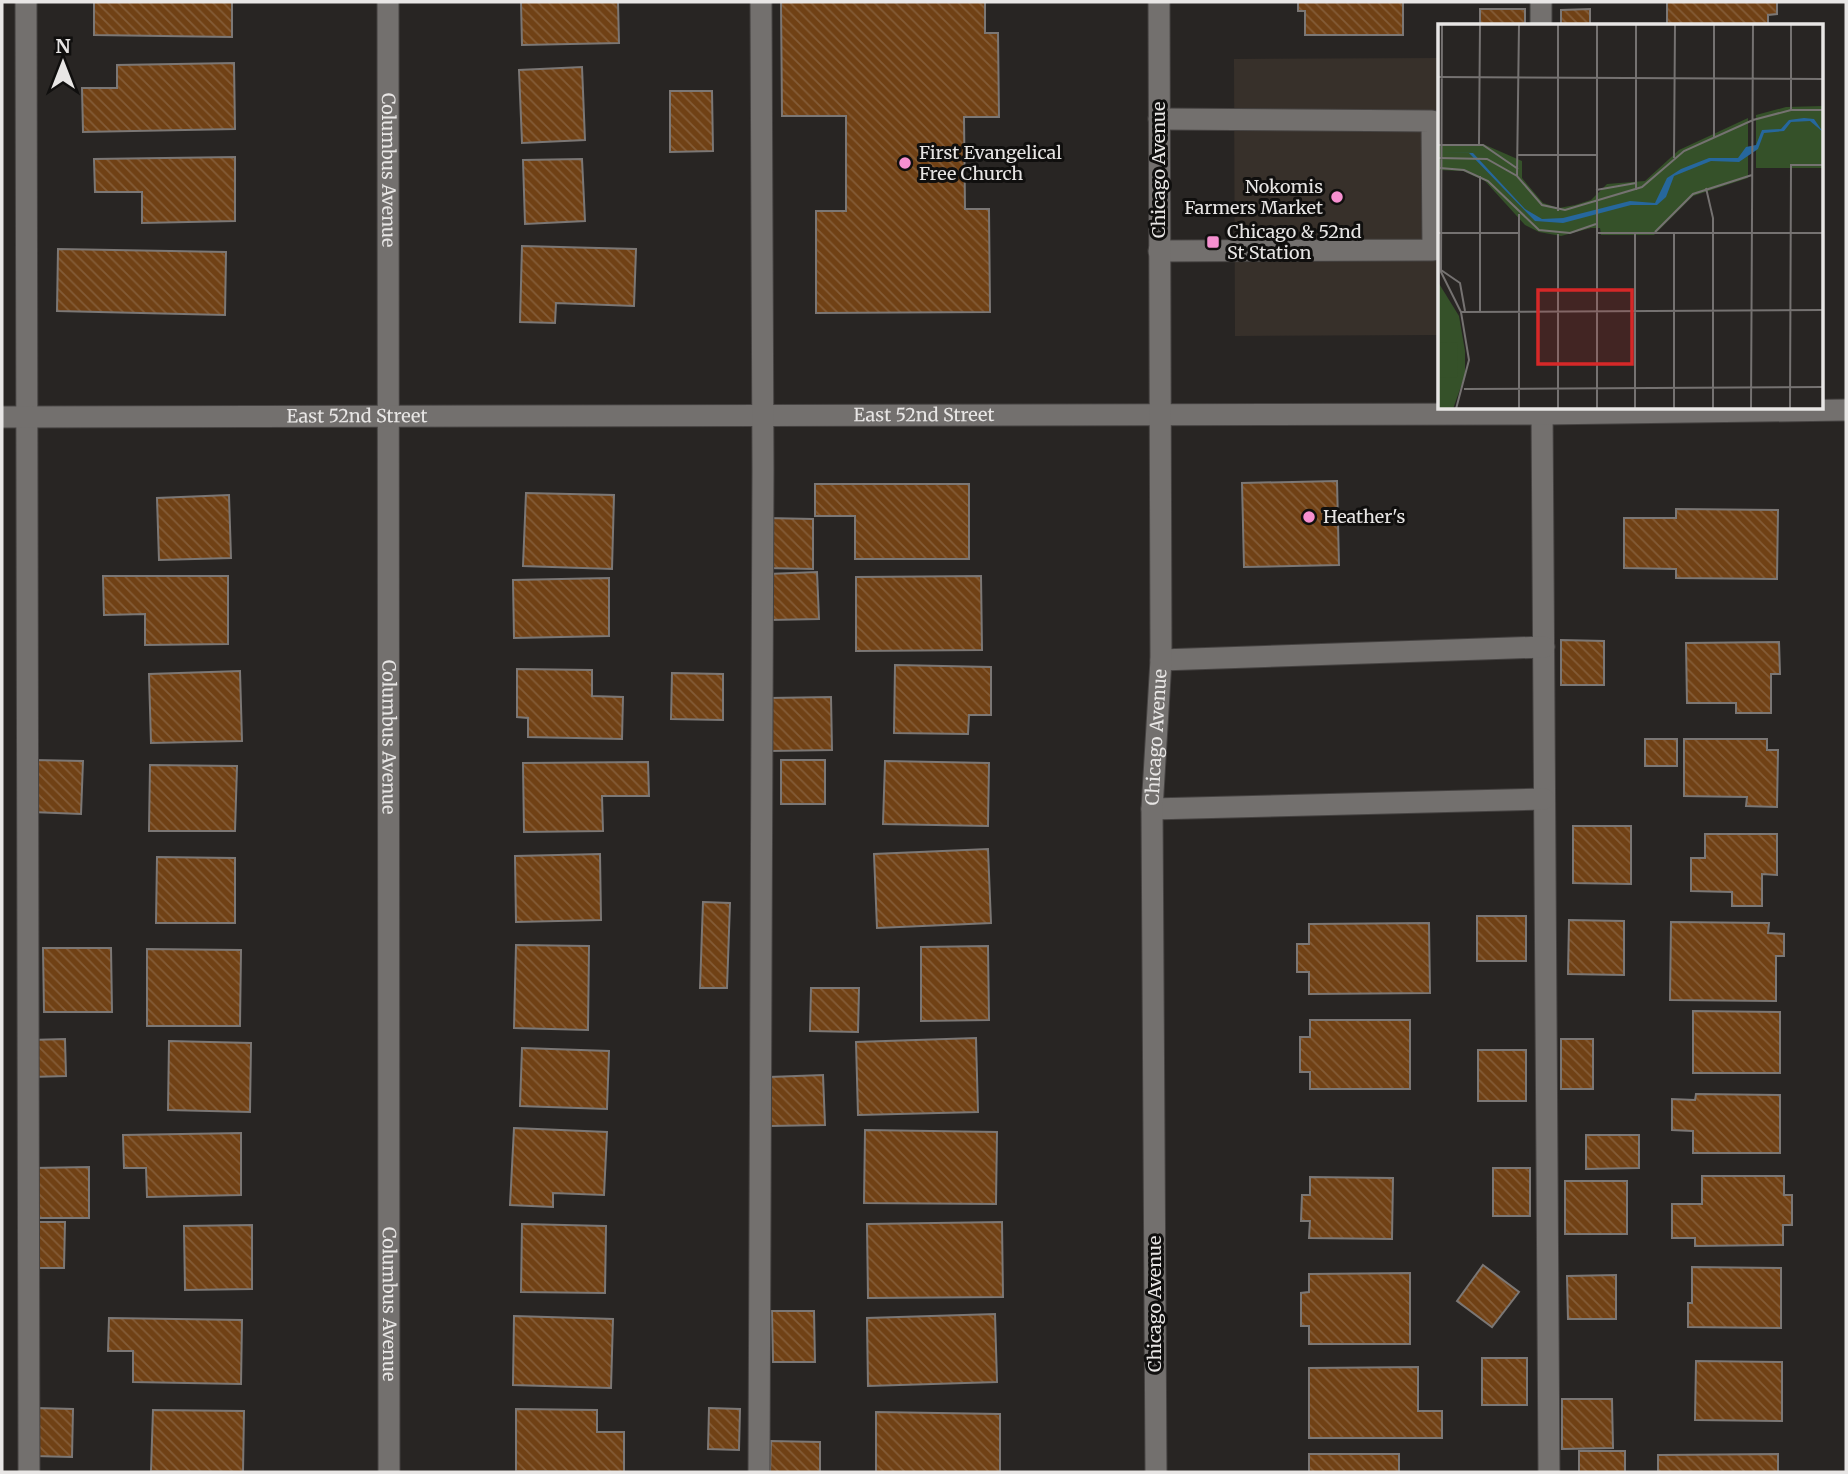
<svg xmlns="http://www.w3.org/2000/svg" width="1848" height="1474" viewBox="0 0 1848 1474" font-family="Merriweather,serif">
<defs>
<pattern id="building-back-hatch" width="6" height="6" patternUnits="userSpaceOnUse" patternTransform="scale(1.75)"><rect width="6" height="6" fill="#704115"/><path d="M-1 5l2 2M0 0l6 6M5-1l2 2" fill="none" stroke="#845c37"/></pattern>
</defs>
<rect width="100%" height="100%" fill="#282523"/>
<polygon fill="#37302a" points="1440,58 1440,335 1235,336 1234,59"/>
<g fill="url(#building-back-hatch)" stroke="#7b7775" stroke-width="2">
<polygon points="94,2 232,2 232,37 94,35"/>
<polygon points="521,2 618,2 619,43 522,45"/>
<polygon points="781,2 985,2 985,33 998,33 999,117 964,117 965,209 989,209 990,312 816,313 816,211 846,211 846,116 782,116"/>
<polygon points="1298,2 1403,2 1403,35 1305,35 1305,11 1298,11"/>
<polygon points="1667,2 1777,2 1777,14 1768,15 1768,26 1667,25"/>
<rect x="1480" y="9" width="45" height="17"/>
<polygon points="1590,9 1590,26 1561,26 1561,10"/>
<polygon points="234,63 235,129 83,132 82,88 117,88 117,65"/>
<polygon points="582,67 585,140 522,143 519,70"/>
<polygon points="670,91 712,91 713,151 670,152"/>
<polygon points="235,157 235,221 142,223 142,192 95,192 94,159"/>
<polygon points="582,159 585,221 525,224 523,160"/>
<polygon points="522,246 636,249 634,306 556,303 555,323 520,322"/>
<polygon points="58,249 226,252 225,315 57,311"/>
<polygon points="1337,481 1339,565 1244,567 1242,483"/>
<polygon points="815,484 969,484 969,559 855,559 855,516 815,516"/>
<polygon points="526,493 614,495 612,569 523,566"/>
<polygon points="229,495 231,558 159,560 157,498"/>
<polygon points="1676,509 1778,510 1777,579 1676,578 1676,569 1624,568 1624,518 1676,518"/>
<polygon points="767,518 813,519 813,569 766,568"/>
<polygon points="817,572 819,619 769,620 768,574"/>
<polygon points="103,576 228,576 228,644 145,645 145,614 104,615"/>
<polygon points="981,576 982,650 856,651 856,577"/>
<polygon points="609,578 609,636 514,638 513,580"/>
<polygon points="1561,640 1604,641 1604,685 1561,685"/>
<polygon points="1779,642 1780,674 1771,674 1771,713 1736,713 1736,703 1687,703 1686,643"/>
<polygon points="895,665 991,667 991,715 969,715 968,734 894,733"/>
<polygon points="517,669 592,670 592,696 623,697 622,739 528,737 528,718 517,717"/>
<polygon points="240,671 242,741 151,743 149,674"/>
<polygon points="672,673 723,674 723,720 671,719"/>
<polygon points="831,697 832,750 769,751 769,698"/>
<rect x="1645" y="739" width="32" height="27"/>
<polygon points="1684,739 1767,739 1767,750 1778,750 1777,807 1746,806 1747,797 1684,796"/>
<polygon points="34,760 83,761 81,814 32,812"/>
<rect x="781" y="760" width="44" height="44"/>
<polygon points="885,761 989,763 988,826 883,824"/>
<polygon points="648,762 649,796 602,796 603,831 524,832 523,763"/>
<polygon points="150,765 237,766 235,831 149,831"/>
<polygon points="1573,826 1631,826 1631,884 1573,883"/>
<polygon points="1705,834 1777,834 1777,875 1762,874 1762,906 1732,906 1732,892 1691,891 1691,858 1705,858"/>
<polygon points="988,849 991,923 877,928 874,854"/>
<polygon points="600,854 601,920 516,922 515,856"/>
<polygon points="157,857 235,858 235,923 156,923"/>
<polygon points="703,902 730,903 727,988 700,988"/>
<rect x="1477" y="916" width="49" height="45"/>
<polygon points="1569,920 1624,921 1624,975 1568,974"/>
<polygon points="1671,922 1769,923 1768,933 1784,934 1784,956 1776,956 1776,1001 1670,1000"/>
<polygon points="1429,923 1430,993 1309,994 1309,972 1297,972 1297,944 1309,944 1309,924"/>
<polygon points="516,945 589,946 588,1030 514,1028"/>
<polygon points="988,946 989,1020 921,1021 921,947"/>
<polygon points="43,948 111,948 112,1012 44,1012"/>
<polygon points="147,949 241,950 240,1026 147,1026"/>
<polygon points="811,988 859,988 858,1032 810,1031"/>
<polygon points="1693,1011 1780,1012 1780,1073 1693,1073"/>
<polygon points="1310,1020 1410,1020 1410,1089 1310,1089 1310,1072 1300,1072 1300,1037 1310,1037"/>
<polygon points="976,1038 978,1112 858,1115 856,1042"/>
<polygon points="65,1039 66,1076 31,1077 30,1040"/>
<rect x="1561" y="1039" width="32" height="50"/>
<polygon points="169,1041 251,1043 250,1112 168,1110"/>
<polygon points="522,1048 609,1051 607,1109 520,1106"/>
<rect x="1478" y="1050" width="48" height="51"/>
<polygon points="823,1075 825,1125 770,1126 769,1077"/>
<polygon points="1696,1094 1780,1095 1780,1153 1693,1153 1693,1131 1672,1130 1672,1099 1695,1100"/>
<polygon points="514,1128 607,1132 604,1195 553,1193 553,1207 510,1205"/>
<polygon points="865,1130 997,1132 996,1204 864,1203"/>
<polygon points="241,1133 241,1195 147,1197 146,1168 124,1168 123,1135"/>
<polygon points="1586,1135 1639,1135 1639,1168 1586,1169"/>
<polygon points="89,1167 89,1218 33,1218 33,1168"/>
<rect x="1493" y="1168" width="37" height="48"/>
<polygon points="1702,1176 1784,1176 1784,1195 1792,1195 1792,1225 1783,1225 1783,1245 1695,1246 1695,1238 1672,1238 1672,1204 1702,1204"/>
<polygon points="1310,1177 1393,1178 1392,1239 1309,1238 1310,1221 1301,1221 1302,1195 1310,1195"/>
<rect x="1565" y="1181" width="62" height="53"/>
<polygon points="33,1222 65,1222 64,1268 33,1268"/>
<polygon points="1002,1222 1003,1297 868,1298 867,1224"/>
<polygon points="522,1224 606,1226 605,1293 521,1292"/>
<polygon points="252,1225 252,1289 185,1290 184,1226"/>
<polygon points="1483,1265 1519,1292 1492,1327 1457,1301"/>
<polygon points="1692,1267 1781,1268 1781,1328 1688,1327 1688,1303 1692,1303"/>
<polygon points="1410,1273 1410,1344 1309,1344 1309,1326 1301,1326 1301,1293 1309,1292 1309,1274"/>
<polygon points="1616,1275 1616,1319 1568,1319 1567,1276"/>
<polygon points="772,1311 814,1311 815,1362 773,1362"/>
<polygon points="995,1314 997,1382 868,1386 867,1318"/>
<polygon points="514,1316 613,1319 611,1388 513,1385"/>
<polygon points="109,1318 242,1320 241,1384 133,1382 133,1351 108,1351"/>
<rect x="1482" y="1358" width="45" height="47"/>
<polygon points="1696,1361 1782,1362 1782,1421 1695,1420"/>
<polygon points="1418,1367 1418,1411 1442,1411 1442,1438 1309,1438 1309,1368"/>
<polygon points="1562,1399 1612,1399 1613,1448 1562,1449"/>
<polygon points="36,1408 73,1409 72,1457 35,1456"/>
<polygon points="709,1408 740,1409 739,1450 708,1449"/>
<polygon points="516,1409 597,1410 597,1432 624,1432 624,1472 516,1471"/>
<polygon points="153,1410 244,1411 243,1472 151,1471"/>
<polygon points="876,1412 1000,1414 1000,1472 876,1472"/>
<polygon points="771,1441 820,1442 820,1472 770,1472"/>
<rect x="1579" y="1451" width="46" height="21"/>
<rect x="1309" y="1454" width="90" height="18"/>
<polygon points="1778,1454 1778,1472 1658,1472 1658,1455"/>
</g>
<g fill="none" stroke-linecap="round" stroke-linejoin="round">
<g stroke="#454241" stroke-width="23">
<g id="minor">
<polyline points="26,2 29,1472"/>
<path id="s1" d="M388,2L389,1472"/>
<polyline points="1541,2 1541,26"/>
<polyline points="1159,119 1432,121 1433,250 1159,251"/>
<polyline points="1542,408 1549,1472"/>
<path id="s2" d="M2,417L1542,414L1846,410"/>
<polyline points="1161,660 1544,647"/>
<polyline points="1152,809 1544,799"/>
<polyline points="759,1472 763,470 761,2"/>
<path id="s3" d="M1156,1472L1152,809L1161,660L1159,2"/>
</g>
</g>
<use href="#minor" stroke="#73706e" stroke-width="21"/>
</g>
<g fill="#f690d0" stroke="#100f0e" stroke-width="2.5">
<circle cx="905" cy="163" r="7"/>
<circle cx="1337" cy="197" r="7"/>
<rect x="1206" y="235" width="14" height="14" rx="3.5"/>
<circle cx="1309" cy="517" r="7"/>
</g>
<g text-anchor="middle" stroke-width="6" stroke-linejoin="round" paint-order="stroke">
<g font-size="18" fill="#e8e6e5" stroke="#100f0e" text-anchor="start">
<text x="919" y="159">First Evangelical<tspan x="919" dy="21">Free Church</tspan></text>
<text x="1323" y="193" text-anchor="end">Nokomis<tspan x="1323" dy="21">Farmers Market</tspan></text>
<text x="1227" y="238">Chicago &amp; 52nd<tspan x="1227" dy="21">St Station</tspan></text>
<text x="1323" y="523">Heather's</text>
</g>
<g font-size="18" fill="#e8e6e5" stroke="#100f0e">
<text dy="6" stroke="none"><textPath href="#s1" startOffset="168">Columbus Avenue</textPath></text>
<text transform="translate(1159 170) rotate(-90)" y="6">Chicago Avenue</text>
<text dy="6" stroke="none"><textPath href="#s2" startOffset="922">East 52nd Street</textPath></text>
<text dy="6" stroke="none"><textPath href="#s2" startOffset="355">East 52nd Street</textPath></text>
<text dy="6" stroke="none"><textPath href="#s1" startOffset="735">Columbus Avenue</textPath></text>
<text dy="6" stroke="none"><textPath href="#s3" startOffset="735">Chicago Avenue</textPath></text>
<text dy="6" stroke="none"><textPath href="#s1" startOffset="1302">Columbus Avenue</textPath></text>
<text transform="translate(1155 1304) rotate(-90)" y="6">Chicago Avenue</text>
</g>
</g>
<g transform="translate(1438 24)">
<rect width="385" height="385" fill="#282523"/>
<path d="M385,82V144H318V91L348,83ZM310,94V154L255,172L216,211H163L162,204H153L123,212L101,208L87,201L47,157L25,147L0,146V120H45L84,137V154L105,179L121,184L137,181L153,176L169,160L207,157L241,126ZM0,258L21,292L27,327V351L15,385H0Z" fill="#355129"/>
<path d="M2,318L20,319L19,354L1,353Z" fill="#355129"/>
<path d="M366,94L376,95L385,108L372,97L353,98L346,107L326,109L320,125L301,138L273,137L236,152L228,173L219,181H193L125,199L97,197L31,129L0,128L35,129L87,185L104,195L125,194L192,177L217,179L229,154L243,145L271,134H300L308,123L318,121L324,106L343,105L351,96Z" fill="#26679d"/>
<path fill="none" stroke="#757271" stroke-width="2" d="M4,0L3,248L23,288L31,336L18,385M120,0V187M198,0V166M276,0V113M0,53L385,55M353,86V0M41,120L42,0M1,121H45L80,145M80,131H158M0,134L49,135L79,152L104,181L127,186L204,163L246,127L315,96L353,86H385M236,134L237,0M2,144L26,146L50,157L101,206L132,209L158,200M79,152L81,0M268,164L275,194V385M158,166L198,159M197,208V385M217,208L255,170L314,151M1,209H81M159,209H385M236,209V385M120,210V385M3,246L22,259L27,287M42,287V152M23,288L385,286M26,365L385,363M81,385V190M159,385V0M313,385L315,0M352,385L353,141H385"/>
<path fill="#d62828" fill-opacity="0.15" stroke="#d62828" stroke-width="3.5" d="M100,266H194V340H100Z"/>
<rect width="385" height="385" fill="none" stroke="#e8e6e5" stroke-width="3.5"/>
</g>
<rect width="1848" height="1474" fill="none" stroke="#e8e6e5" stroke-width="7"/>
<g transform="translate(63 63)" stroke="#100f0e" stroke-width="5" paint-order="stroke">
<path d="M0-5L12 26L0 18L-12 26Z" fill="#e8e6e5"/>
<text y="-10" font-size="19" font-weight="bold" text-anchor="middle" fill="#e8e6e5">N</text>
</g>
</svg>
